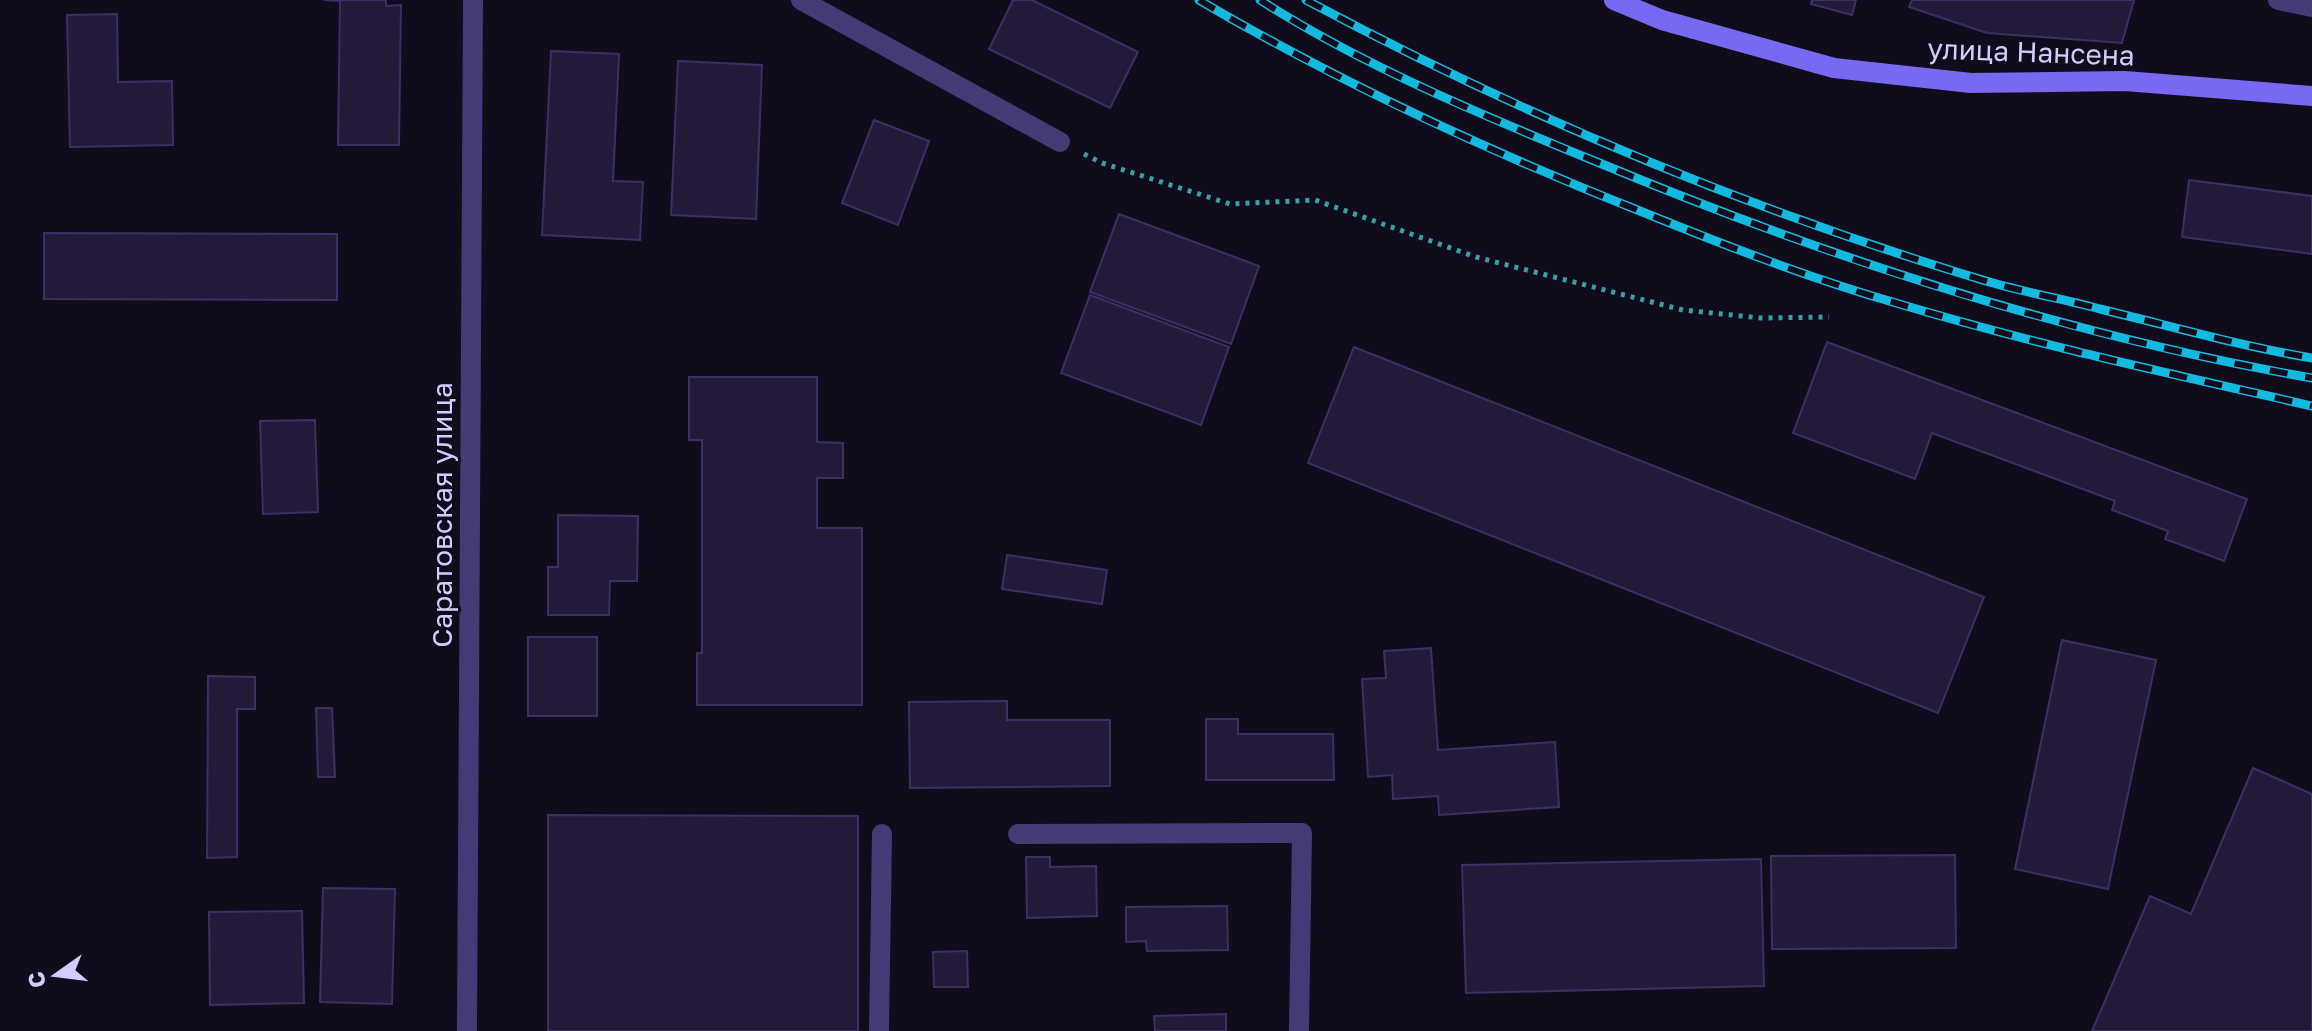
<svg xmlns="http://www.w3.org/2000/svg" width="2312" height="1031" viewBox="0 0 2312 1031" font-family="'Golos Text',sans-serif">
<rect width="100%" height="100%" fill="#100c1b"/>
<g fill="#231a3a" stroke="#3d2e64" stroke-width="2">
<polygon points="386,0 386,6 401,5 399,145 338,145 340,1 324,0"/>
<polygon points="1013,0 1032,0 1138,52 1110,108 989,49"/>
<polygon points="1812,0 1856,0 1852,15 1811,4"/>
<polygon points="1912,0 2134,0 2122,43 1987,33 1909,7"/>
<polygon points="117,14 118,82 172,81 173,145 70,147 67,15"/>
<polygon points="551,51 619,54 613,181 643,182 640,240 542,235"/>
<polygon points="678,61 762,65 756,219 671,215"/>
<polygon points="874,120 929,141 898,225 842,203"/>
<polygon points="2189,180 2312,196 2312,254 2182,237"/>
<polygon points="1119,214 1259,266 1231,344 1090,292"/>
<polygon points="44,233 337,234 337,300 44,299"/>
<polygon points="1090,295 1229,347 1201,425 1061,373"/>
<polygon points="1827,342 2247,499 2224,561 2165,539 2168,531 2112,510 2115,501 1932,433 1915,479 1793,433"/>
<polygon points="1354,347 1984,597 1938,713 1308,463"/>
<polygon points="689,377 817,377 817,442 843,443 843,478 817,478 817,528 862,528 862,705 697,705 697,653 702,653 702,440 689,440"/>
<polygon points="315,420 318,512 263,514 260,421"/>
<polygon points="558,515 638,516 637,581 610,581 609,615 548,615 548,567 558,567"/>
<polygon points="1007,555 1107,570 1102,604 1002,589"/>
<rect x="528" y="637" width="69" height="79"/>
<polygon points="2062,640 2156,660 2108,889 2015,869"/>
<polygon points="1431,648 1438,750 1555,742 1559,807 1439,815 1438,796 1393,799 1392,775 1368,777 1362,679 1386,678 1384,651"/>
<polygon points="208,676 255,677 255,709 237,709 237,857 207,858"/>
<polygon points="1007,701 1007,720 1110,720 1110,786 910,788 909,702"/>
<polygon points="316,708 332,708 335,777 318,777"/>
<polygon points="1206,719 1238,719 1238,734 1333,734 1334,780 1206,780"/>
<polygon points="2253,768 2312,794 2312,1031 2092,1031 2150,896 2191,914"/>
<polygon points="548,815 858,816 858,1031 548,1031"/>
<polygon points="1955,855 1956,948 1772,949 1771,856"/>
<polygon points="1026,857 1050,857 1050,867 1096,866 1097,916 1027,918"/>
<polygon points="1761,859 1764,986 1466,993 1462,865"/>
<polygon points="323,888 395,889 392,1004 320,1002"/>
<polygon points="1227,906 1228,950 1147,951 1146,941 1126,942 1126,907"/>
<polygon points="302,911 304,1003 210,1005 209,912"/>
<polygon points="967,951 968,987 934,987 933,952"/>
<polygon points="1226,1014 1226,1031 1155,1031 1154,1016"/>
</g>
<g fill="none" stroke-linecap="round" stroke-linejoin="round">
<polyline stroke="#36a0a3" stroke-width="5" stroke-dasharray="4 6" stroke-linecap="butt" points="1084,154 1102,163 1230,204 1315,200 1476,257 1683,310 1761,318 1829,317"/>
<g stroke="#423b76" stroke-width="20">
<polyline points="801,0 1060,142"/>
<polyline points="2278,0 2312,7"/>
<polyline points="1018,834 1302,833 1299,1031"/>
<polyline points="467,1031 473,0"/>
<polyline points="879,1031 882,834"/>
</g>
<polyline stroke="#7869f2" stroke-width="20" points="1614,0 1662,20 1834,68 1971,83 2125,81 2312,96"/>
<g stroke="#13b9de" stroke-width="9">
<g id="rail">
<path d="M1199,0C1340,83 1488,151 1640,211C1724,245 1809,278 1896,303C2033,344 2172,374 2312,406"/>
<path d="M1260,0C1365,67 1482,115 1597,162C1828,258 2065,335 2312,378"/>
<path d="M1306,0C1519,114 1745,208 1976,278C2017,291 2059,298 2100,309C2171,326 2240,346 2312,358"/>
</g>
</g>
<use href="#rail" stroke="#100c1b" stroke-width="6" stroke-dasharray="18" stroke-linecap="butt"/>
</g>
<g text-anchor="middle" stroke-width="6" stroke-linejoin="round" paint-order="stroke">
<g font-size="28" fill="#d4cafb" stroke="#100c1b">
<text transform="translate(2031 52) rotate(2)" y="10">улица Нансена</text>
<text transform="translate(442 515) rotate(-90)" y="10">Саратовская улица</text>
</g>
</g>
<g transform="translate(56 975) rotate(256)" stroke="#100c1b" stroke-width="6" paint-order="stroke">
<path d="M0-6L14 30L0 20L-14 30Z" fill="#d4cafb"/>
<text y="-12" font-size="22" font-weight="bold" text-anchor="middle" fill="#d4cafb">С</text>
</g>
</svg>
